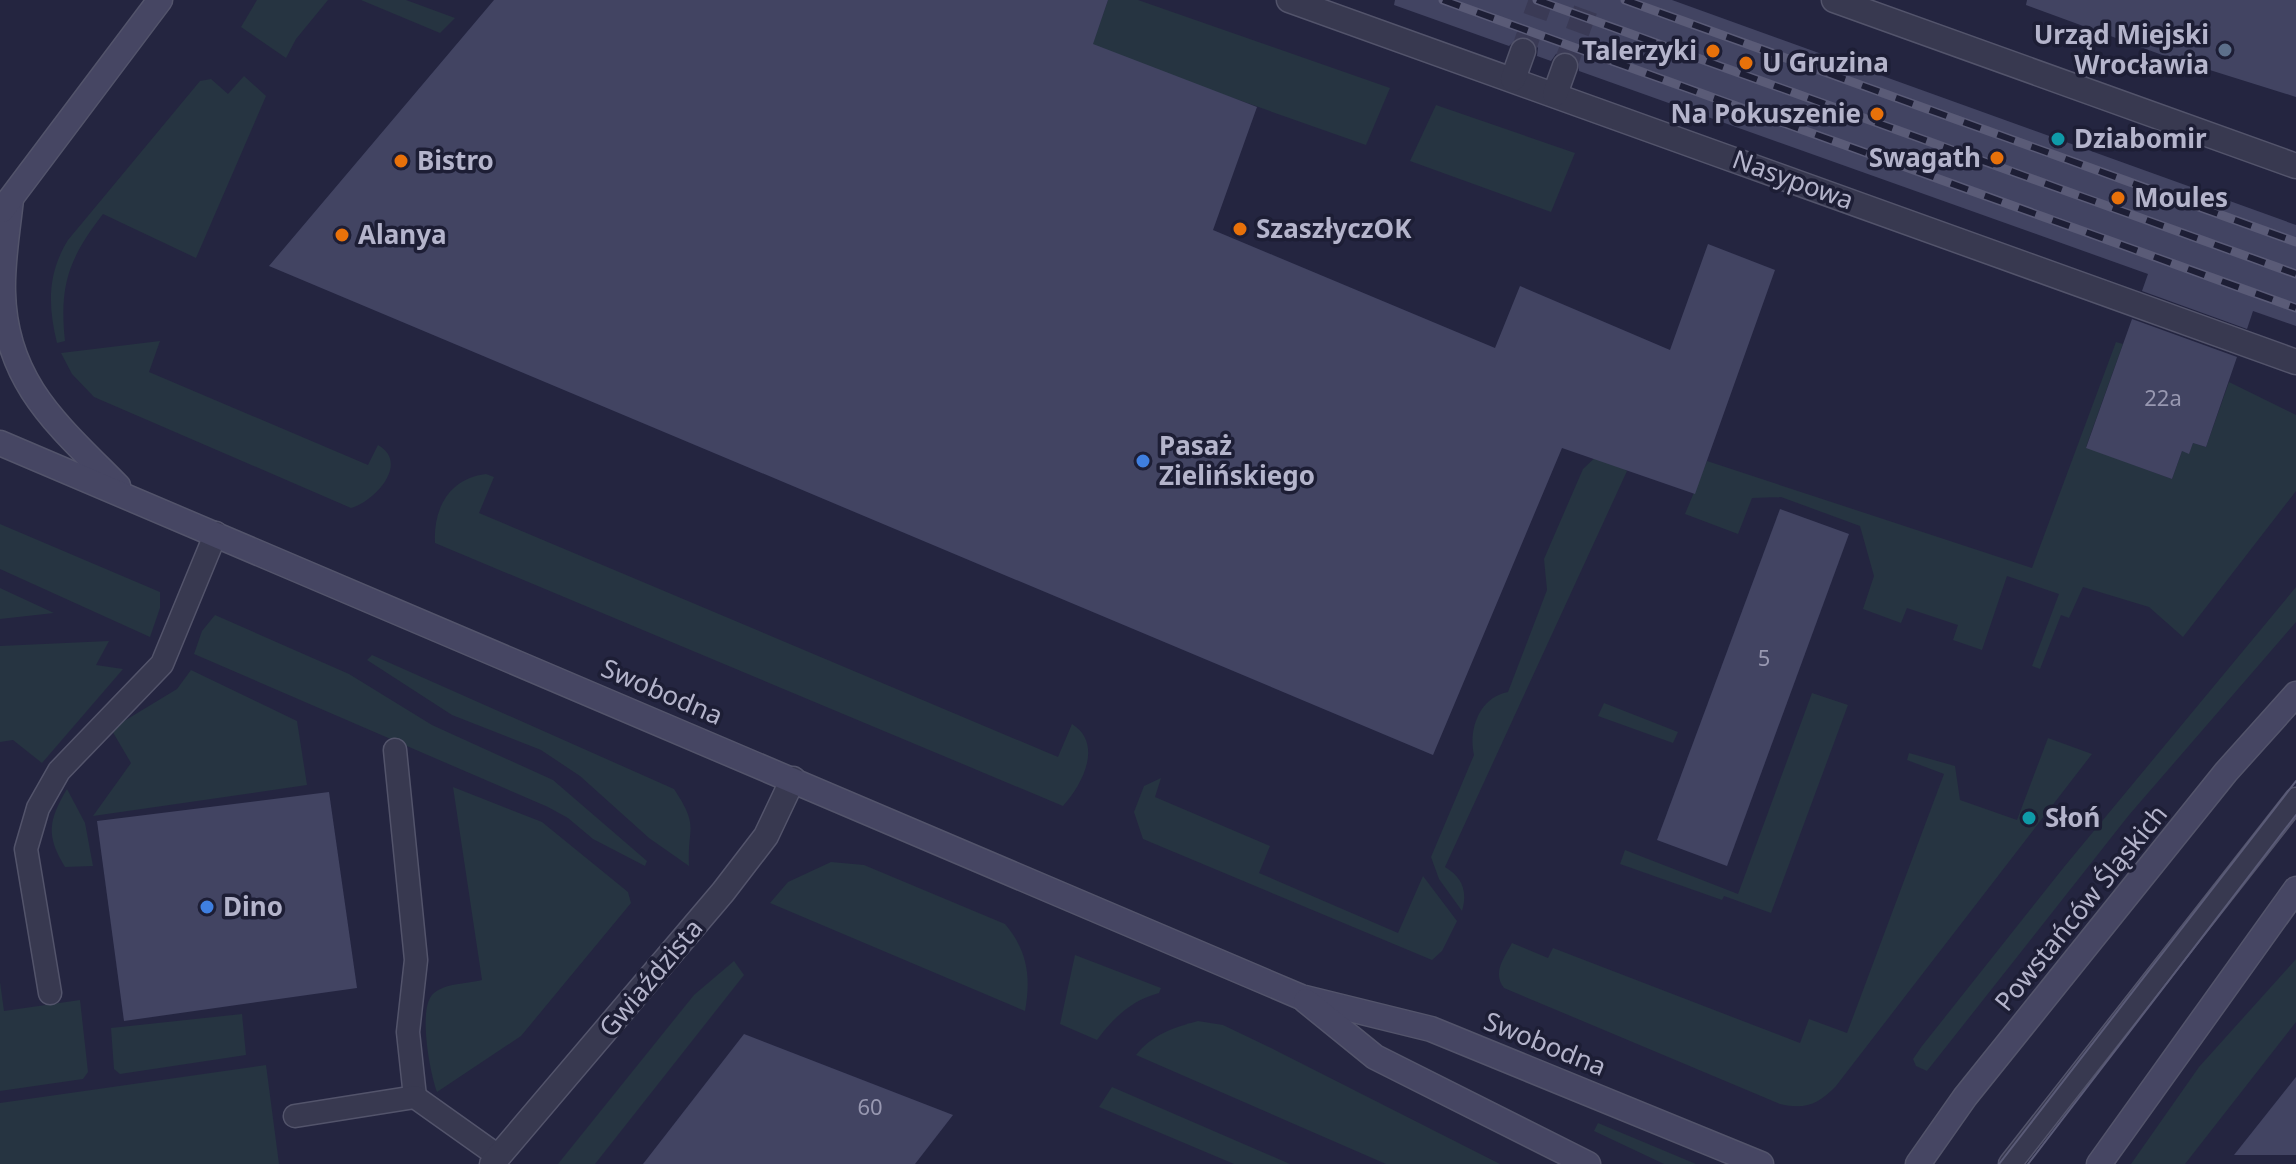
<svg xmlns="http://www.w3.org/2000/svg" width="2296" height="1164" viewBox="0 0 2296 1164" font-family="'Noto Sans',sans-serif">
<rect width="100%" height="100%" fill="#242540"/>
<g fill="#263441">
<polygon points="257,0 328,0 296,39 286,58 241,27"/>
<polygon points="361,0 406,0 455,18 440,33"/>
<polygon points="1108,0 1138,0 1390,88 1366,145 1091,48"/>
<path d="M244,76L266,96L196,258L103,214C69,258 59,285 65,341L57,343C48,306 47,274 68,240L200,81L211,79L228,94Z"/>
<polygon points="1436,105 1575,153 1551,212 1410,161"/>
<path d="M160,341L149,372L368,465L378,445C410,463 375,501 351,508L94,397L72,374L61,353Z"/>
<polygon points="2116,342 2123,344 2086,447 2172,479 2182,451 2189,453 2193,443 2206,447 2229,382 2296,415 2296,491 2183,637 2149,607 2083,587 2069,618 2061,615 2040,669 2032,666 2059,594 2007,576 1982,650 1953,640 1958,625 1907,608 1901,623 1863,609 1874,576 1860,526 1781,497 1752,498 1738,534 1685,514 1707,461 2032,568"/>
<path d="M1603,450L1627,471L1445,867C1462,877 1468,891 1462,911L1439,879L1431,857L1474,755C1468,729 1480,697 1508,692L1547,590L1544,559L1583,469Z"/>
<path d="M486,474L494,477L479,513L1058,757L1072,724C1104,744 1082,785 1063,806L435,543C433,508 450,478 486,474Z"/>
<polygon points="0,524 160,592 160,608 150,637 0,569"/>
<polygon points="2296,587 2296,622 2129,815 1927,1071 1916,1066 1913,1059 1922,1046 2064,867"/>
<polygon points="0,588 54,613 0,619"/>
<polygon points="215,615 349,674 432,725 553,780 647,861 645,866 593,839 568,818 548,807 194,654 202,631"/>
<polygon points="109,641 96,665 123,669 42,763 13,740 0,742 0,646"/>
<path d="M372,655L674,789C700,828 687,826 689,866L649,838L580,776L541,750L452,715L367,660Z"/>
<polygon points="191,670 297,721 307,785 93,816 131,763 111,729 177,689"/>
<polygon points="1812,693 1848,705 1771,913 1724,896 1722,900 1620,864 1625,850 1738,894"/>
<polygon points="1604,703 1678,732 1673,743 1598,716"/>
<path d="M2048,738L2092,754L1836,1086C1819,1104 1805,1110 1780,1104L1504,988C1492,973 1504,958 1512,943L1548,958L1553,948L1800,1043L1809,1019L1847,1033L1944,774L1907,760L1909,753L1955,766L1960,800L2017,820Z"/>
<polygon points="1161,778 1155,797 1270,846 1259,873 1398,933 1423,876 1457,921 1442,951 1432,960 1143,839 1134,812 1144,786"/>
<path d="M453,787L542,822L628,892L631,903L521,1036L437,1092C430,1073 417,1006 434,993C446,983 467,984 482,980Z"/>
<path d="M67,789L85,823L93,866L65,867C46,836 48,821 67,789Z"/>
<path d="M831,862L864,865L1005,924C1028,951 1031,978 1025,1011L770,903L788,882Z"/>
<path d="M1075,955L1161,988L1159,993C1132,1000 1113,1018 1097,1040L1060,1024Z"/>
<polygon points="2296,959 2296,1022 2185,1164 2131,1164 2199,1067"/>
<polygon points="734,961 744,975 595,1164 558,1164 694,995"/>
<polygon points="0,982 4,1011 80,1000 88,1072 83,1079 0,1091"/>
<polygon points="242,1014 246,1055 120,1074 114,1069 111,1028"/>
<path d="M1198,1021L1223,1025L1271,1048L1500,1164H1386L1136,1055C1151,1035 1175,1027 1198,1021Z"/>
<polygon points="266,1065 279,1164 0,1164 0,1103"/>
<polygon points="1112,1087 1290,1164 1234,1164 1099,1107"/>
<polygon points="1598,1123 1696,1164 1664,1164 1594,1131"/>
</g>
<g fill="#424462">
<polygon points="494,0 1108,0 1093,44 1257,107 1213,230 1495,348 1520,286 1670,350 1708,244 1775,270 1695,494 1562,448 1433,755 269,266"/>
<polygon points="1395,0 1672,0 2296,225 2296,326 2253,311 2247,329 2142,291 2148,274 1579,71 1577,57 1569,52 1556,54 1551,61 1537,56 1538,48 1529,37 1520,36 1509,46 1394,5"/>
<polygon points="2027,0 2296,0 2296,97 2165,56 2026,5"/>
<polygon points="2132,319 2237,357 2206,447 2193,443 2189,454 2182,451 2172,479 2086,448"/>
<polygon points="1780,509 1849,534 1727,866 1657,840"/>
<polygon points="329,792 357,988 124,1021 97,821"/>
<polygon points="744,1034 953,1115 915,1164 643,1164"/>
<polygon points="2296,1077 2296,1155 2234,1155"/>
</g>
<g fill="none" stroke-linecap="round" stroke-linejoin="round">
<g stroke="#3a3a55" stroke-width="24" stroke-dasharray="24 12" stroke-linecap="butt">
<polyline points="1523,51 1541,0"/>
<polyline points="1565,66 1589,0"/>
</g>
<g stroke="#53546b" stroke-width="25">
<g id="lane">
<polyline points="395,750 416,960 408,1032 415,1097"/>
<polyline points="50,993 26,849 38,808 59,771 162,664 216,533"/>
<polyline points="295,1116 415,1097 498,1156"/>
<polyline points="2010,1164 2296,799"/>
</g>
</g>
<g stroke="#53546b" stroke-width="27">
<g id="street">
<polyline points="1289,0 2296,362"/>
<polyline points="1834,0 2296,166"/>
<polyline points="1513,79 1523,51"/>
<polyline points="1555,94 1565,66"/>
<polyline points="492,1164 723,892 766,836 793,779"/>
</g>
</g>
<g stroke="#53546b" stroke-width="27">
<g id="secondary">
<path d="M11,199C8,229 2,261 3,292C5,383 59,426 118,486"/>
<polyline points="2,210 160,0"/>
<polyline points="0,443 1301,997 1431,1029 1761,1164"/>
<polyline points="1306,1001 1375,1057 1588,1164"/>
<polyline points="1918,1164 1965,1097 2226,772 2296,694"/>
<polyline points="2099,1164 2296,889"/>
</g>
</g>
<use href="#lane" stroke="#383950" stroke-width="22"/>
<use href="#street" stroke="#383950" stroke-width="24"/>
<use href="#secondary" stroke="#464663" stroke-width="24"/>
<g stroke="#5a5b77" stroke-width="2">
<polyline points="1999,1164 2296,781"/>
<polyline points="2028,1164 2296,815"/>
</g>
<g stroke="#5a5b77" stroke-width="9">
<g id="rail">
<polyline points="1443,0 2296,308"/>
<polyline points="1537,0 2296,274"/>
<polyline points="1625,0 2296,242"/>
</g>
</g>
<use href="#rail" stroke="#1d1e35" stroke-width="6" stroke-dasharray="18" stroke-linecap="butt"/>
</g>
<circle fill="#5c6f8a" stroke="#1d1e35" stroke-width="3" cx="2225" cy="50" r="8"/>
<g fill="#e8710a" stroke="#1d1e35" stroke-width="3">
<circle cx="1713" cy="51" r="8"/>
<circle cx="1746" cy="63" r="8"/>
<circle cx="1877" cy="114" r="8"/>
<circle cx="1997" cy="158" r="8"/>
<circle cx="401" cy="161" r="8"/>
<circle cx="2118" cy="198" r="8"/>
<circle cx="1240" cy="229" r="8"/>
<circle cx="342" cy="235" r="8"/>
</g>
<g fill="#0f9aa8" stroke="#1d1e35" stroke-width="3">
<circle cx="2058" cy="139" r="8"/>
<circle cx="2029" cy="818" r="8"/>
</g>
<g fill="#3f7fe0" stroke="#1d1e35" stroke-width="3">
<circle cx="1143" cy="461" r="8"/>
<circle cx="207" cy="907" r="8"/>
</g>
<g text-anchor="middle" stroke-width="7" stroke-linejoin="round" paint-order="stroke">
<g font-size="22" fill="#9898b1">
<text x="2163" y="406">22a</text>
<text x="1764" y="666">5</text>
<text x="870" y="1115">60</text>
</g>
<g font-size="26" font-weight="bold" fill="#b4b4cb" stroke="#1d1e35" text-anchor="start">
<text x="2209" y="44" text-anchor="end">Urząd Miejski<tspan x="2209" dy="30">Wrocławia</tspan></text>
<text x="1697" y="60" text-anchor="end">Talerzyki</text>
<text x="1762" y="72">U Gruzina</text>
<text x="1861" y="123" text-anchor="end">Na Pokuszenie</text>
<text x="2074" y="148">Dziabomir</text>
<text x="1981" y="167" text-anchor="end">Swagath</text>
<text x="417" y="170">Bistro</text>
<text x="2134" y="207">Moules</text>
<text x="1256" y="238">SzaszłyczOK</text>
<text x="358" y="244">Alanya</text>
<text x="1159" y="455">Pasaż<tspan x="1159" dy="30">Zielińskiego</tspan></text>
<text x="2045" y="827">Słoń</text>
<text x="223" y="916">Dino</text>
</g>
<g font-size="26" fill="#b4b4cb" stroke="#1d1e35">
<text transform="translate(1793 180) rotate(20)" y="9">Nasypowa</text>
<text transform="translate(662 692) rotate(23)" y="9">Swobodna</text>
<text transform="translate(2081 908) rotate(-51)" y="9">Powstańców Śląskich</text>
<text transform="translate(651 978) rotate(-50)" y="9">Gwiaździsta</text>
<text transform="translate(1545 1044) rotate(22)" y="9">Swobodna</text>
</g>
</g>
</svg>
